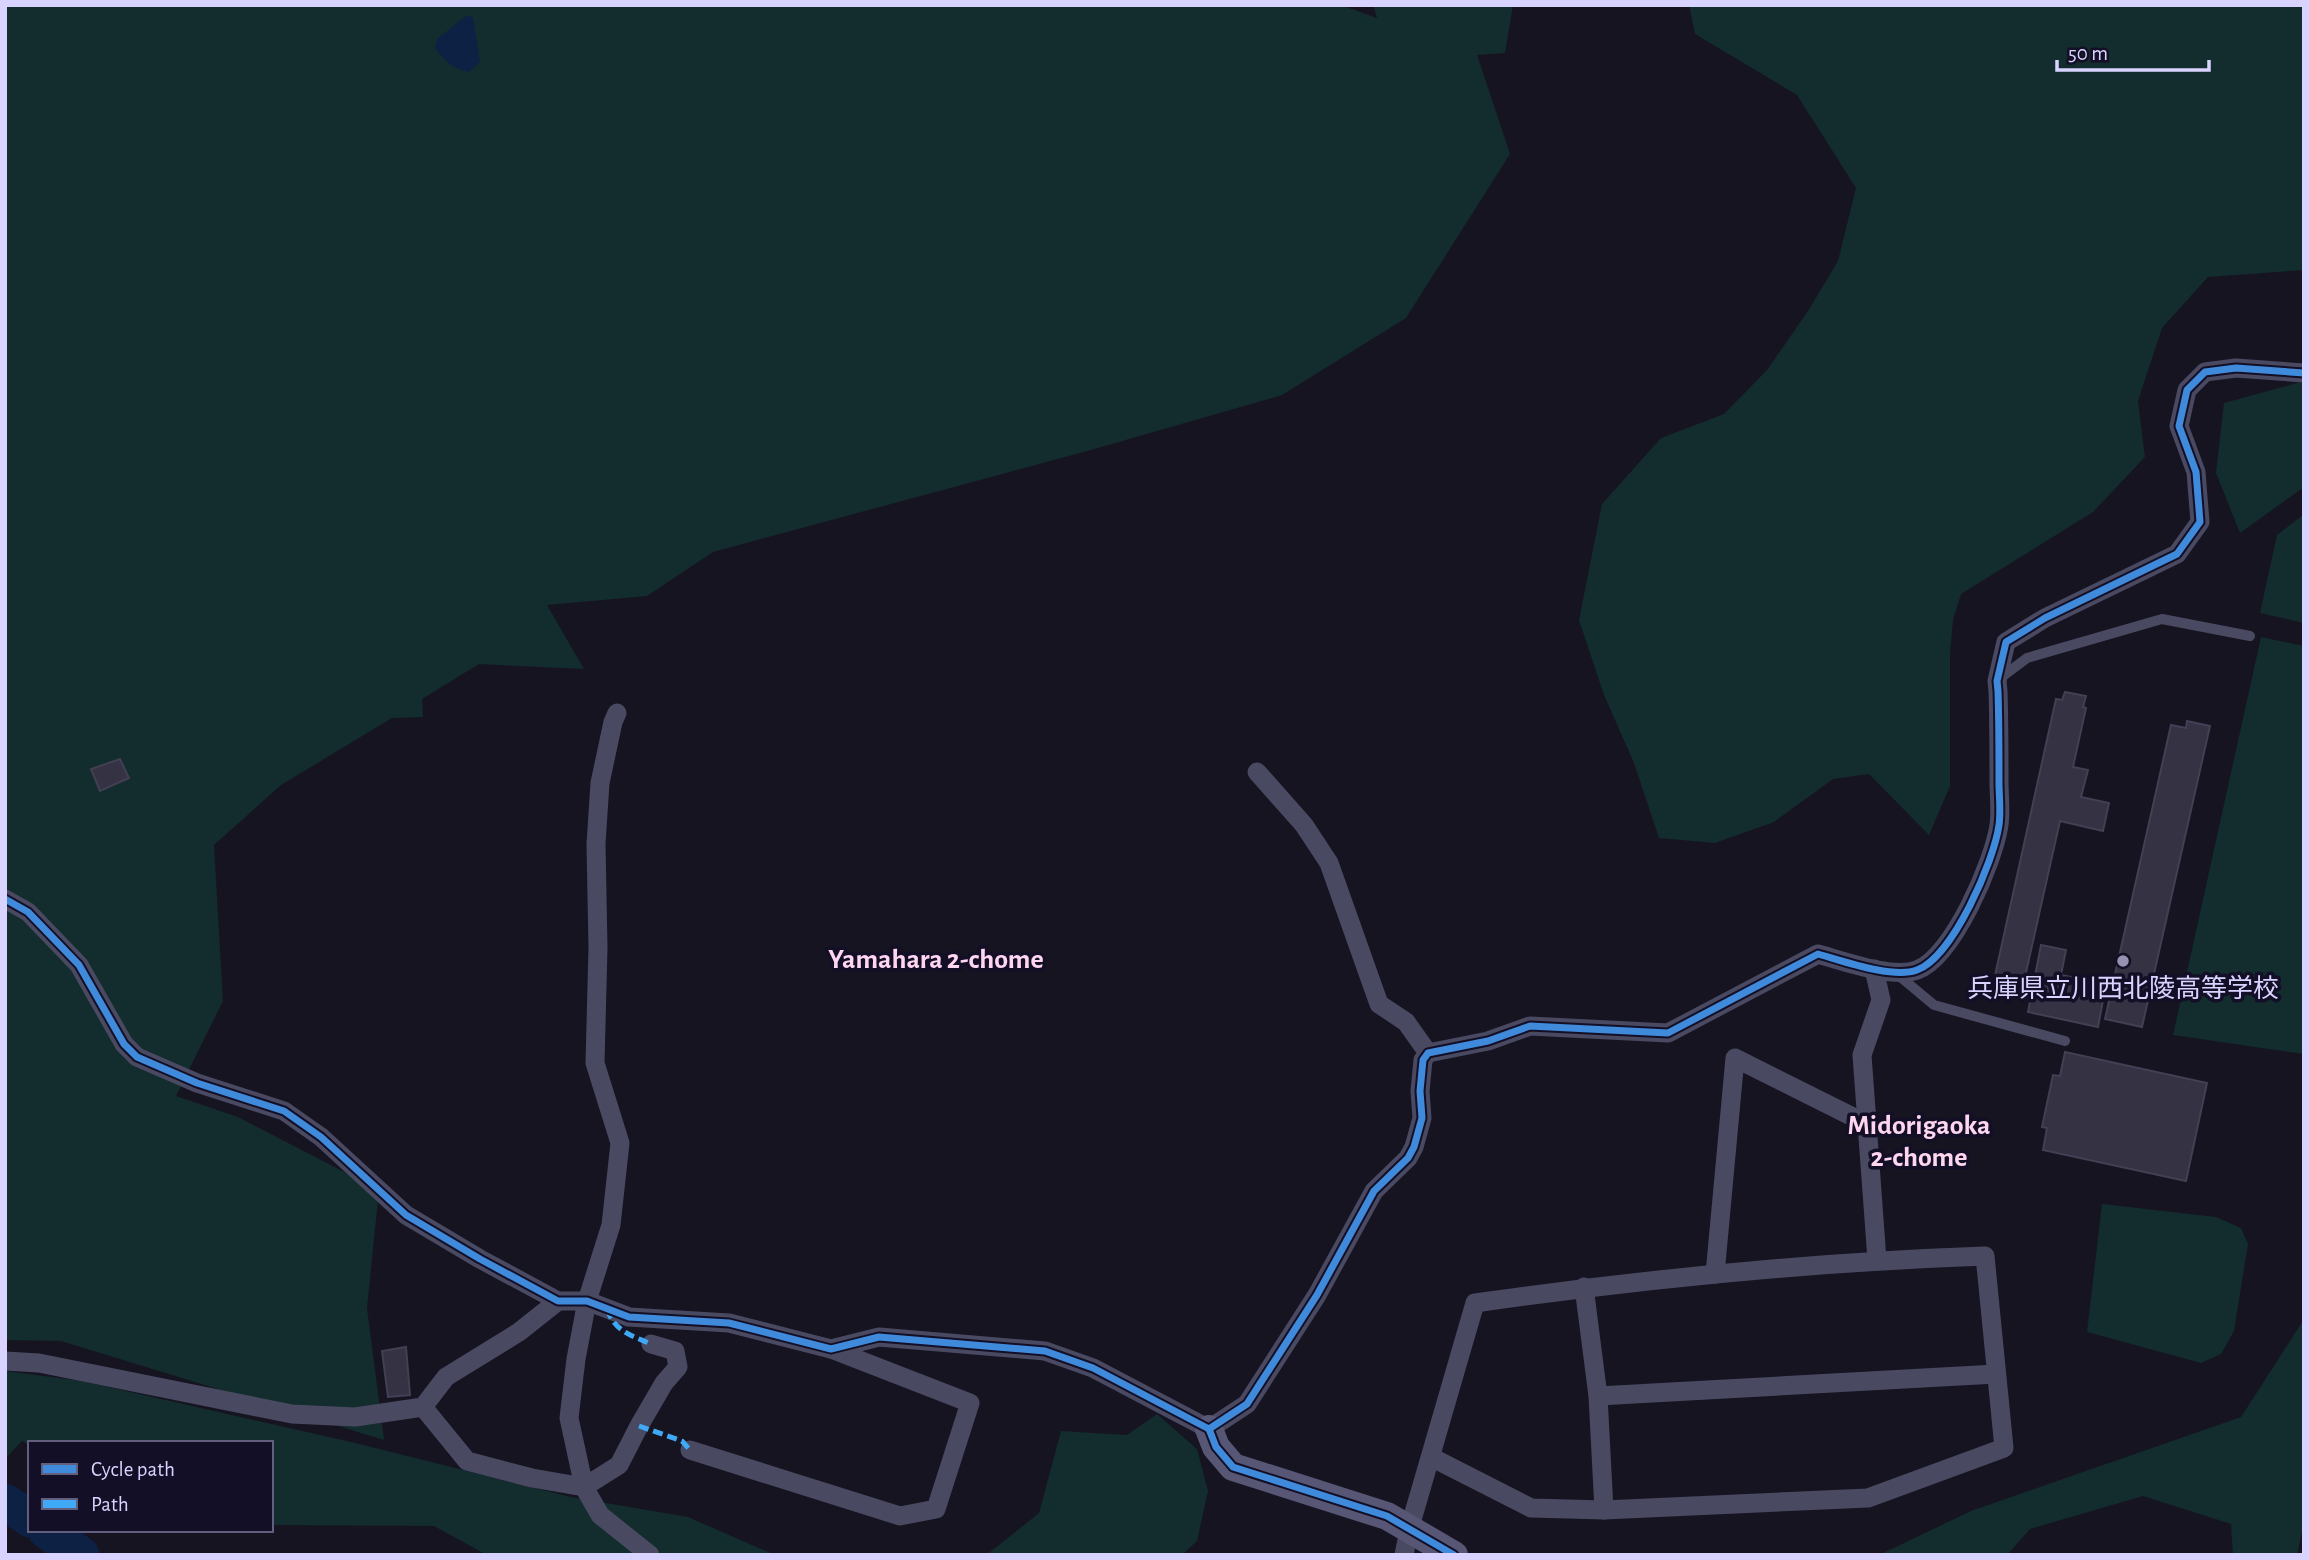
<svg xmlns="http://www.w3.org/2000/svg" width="2309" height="1560" viewBox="0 0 2309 1560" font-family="'Alegreya Sans','Noto Sans JP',sans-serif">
<rect width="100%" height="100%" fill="#161421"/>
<g fill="#132c2d">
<polygon points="5,5 1341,5 1377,18 1373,5 1513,5 1505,53 1477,55 1510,154 1406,318 1282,395 1091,450 713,552 647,596 547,605 584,669 479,664 422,699 423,717 392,718 281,785 214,845 223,1001 176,1096 238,1117 379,1190 367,1308 384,1440 61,1341 5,1340"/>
<polygon points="1689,5 2304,5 2304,270 2208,277 2162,328 2138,401 2145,457 2093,512 1961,594 1953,620 1950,654 1950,786 1929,835 1869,774 1833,779 1774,822 1715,843 1659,838 1634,763 1604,695 1579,620 1602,504 1661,438 1724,414 1767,370 1808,311 1838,261 1856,188 1797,95 1695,34"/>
<polygon points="2304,381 2304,487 2240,533 2216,473 2224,403"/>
<polygon points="2304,514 2304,623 2260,613 2277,535"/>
<polygon points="2261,637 2304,646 2304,1054 2173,1035"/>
<polygon points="2102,1204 2216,1217 2241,1228 2248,1244 2234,1331 2221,1354 2201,1363 2087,1332"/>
<polygon points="2304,1319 2304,1522 2297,1555 2233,1555 2231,1524 2143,1496 2030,1529 2007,1555 1879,1555 1971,1511 2241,1417"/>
<polygon points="5,1371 82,1381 351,1442 571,1497 688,1517 775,1555 487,1555 434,1526 271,1525 271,1443 30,1443 30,1445 22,1441 5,1459"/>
<polygon points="1157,1414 1197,1449 1208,1491 1197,1541 1182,1555 982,1555 990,1552 1039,1513 1061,1431 1127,1435"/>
</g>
<path fill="#0d2144" d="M466,16L473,17L480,62L469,72C453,69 445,61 435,48L437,39Z"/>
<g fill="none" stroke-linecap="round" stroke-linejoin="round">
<g stroke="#0d2144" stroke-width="37">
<polyline points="5,1502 30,1519"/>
<polyline points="46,1530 81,1555"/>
</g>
</g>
<g fill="#343243" stroke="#433f54" stroke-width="2">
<polygon points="2065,692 2086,696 2083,707 2086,708 2073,767 2088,770 2081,797 2109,803 2103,831 2060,821 2021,995 1992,989 2056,699 2062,700"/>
<polygon points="2187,721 2210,726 2142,1027 2105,1019 2171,725 2186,728"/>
<polygon points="120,759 129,778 100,791 91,769"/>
<polygon points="2041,945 2066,950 2061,975 2106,984 2098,1027 2028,1012"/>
<polygon points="2065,1052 2207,1083 2186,1181 2043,1150 2047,1128 2042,1127 2053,1075 2060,1076"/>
<polygon points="406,1347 410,1395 388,1397 382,1351"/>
</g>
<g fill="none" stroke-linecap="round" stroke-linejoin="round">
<g stroke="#4a4962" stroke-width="10">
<polyline points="1999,679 2027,658 2162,619 2250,636"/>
<polyline points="1898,975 1934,1005 2065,1041"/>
</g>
<g stroke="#4a4962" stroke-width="19">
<polyline points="617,713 613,722 600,783 596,844 598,948 595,1063 620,1143 611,1225 587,1301 576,1359 569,1418 584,1487 619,1465 639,1426 664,1383 678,1367 675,1351 651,1344"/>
<polyline points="1257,772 1304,825 1329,863 1379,1004 1406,1022 1428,1053"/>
<path d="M5,899L28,912L79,965L124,1044L137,1057L197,1083L284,1111L321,1137L406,1215L480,1259L558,1301H587L629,1317L729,1323L831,1349L879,1337L1045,1351L1093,1368L1209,1429L1247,1404L1317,1295L1374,1191L1408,1158L1414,1147L1422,1118L1420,1091L1423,1060L1428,1053L1488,1041L1530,1026L1668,1033L1818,954C1843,961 1893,979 1917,970C1953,957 1994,861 1999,825C2001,811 1999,796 1999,782C1999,752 1999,721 1998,691L1997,681L2006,642L2045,618L2177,554L2200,522L2196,472L2179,426L2187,390L2205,372L2236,368L2304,373"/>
<polyline points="1874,969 1881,1000 1862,1055 1877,1260"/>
<polyline points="1715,1274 1735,1058 1867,1124"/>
<polyline points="1584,1287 1598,1396 1604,1510"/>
<polyline points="5,1361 39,1363 292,1414 355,1417 423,1407 446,1377 519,1332 558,1301"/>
<polyline points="1598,1396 1996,1374"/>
<polyline points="423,1407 467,1461 532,1478 584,1487 600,1515 650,1555"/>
<polyline points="690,1450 900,1516 936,1509 970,1403 831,1349"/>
<path d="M1404,1555L1409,1530L1475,1303C1644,1279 1814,1262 1985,1256L2004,1448L1868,1498L1604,1510L1531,1508L1431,1457"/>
</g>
<polyline stroke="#575674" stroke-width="28" points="1209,1429 1216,1447 1233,1467 1387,1516 1454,1555"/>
<g stroke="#3fa9f5" stroke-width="5" stroke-dasharray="10 5" stroke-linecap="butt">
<path d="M607,1309C615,1332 631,1335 651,1344"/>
<polyline points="639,1426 682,1441 690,1450"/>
</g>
<g stroke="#130f26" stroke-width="11">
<g id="cycleway">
<polyline points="5,899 28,912 79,965 124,1044 137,1057 197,1083 284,1111 321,1137 406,1215 480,1259 558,1301 587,1301 629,1317 729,1323 831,1349 879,1337 1045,1351 1093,1368 1209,1429 1216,1447 1233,1467 1387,1516 1454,1555"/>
<path d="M1209,1429L1247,1404L1317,1295L1374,1191L1408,1158L1414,1147L1422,1118L1420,1091L1423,1060L1428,1053L1488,1041L1530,1026L1668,1033L1818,954C1843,961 1893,979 1917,970C1953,957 1994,861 1999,825C2001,811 1999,796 1999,782C1999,752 1999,721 1998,691L1997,681L2006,642L2045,618L2177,554L2200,522L2196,472L2179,426L2187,390L2205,372L2236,368L2304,373"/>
</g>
</g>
<use href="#cycleway" stroke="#408adc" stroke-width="7"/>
</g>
<circle fill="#9591b1" stroke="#130f26" stroke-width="2.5" cx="2123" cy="961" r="7"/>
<g text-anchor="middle" stroke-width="7" stroke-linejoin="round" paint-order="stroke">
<g font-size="26" fill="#d9d4ff" stroke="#130f26">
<text x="2123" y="997">兵庫県立川西北陵高等学校</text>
</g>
<g font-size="28" font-weight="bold" fill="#ffd6f0" stroke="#130f26">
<text x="936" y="968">Yamahara 2-chome</text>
<text x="1919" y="1134">Midorigaoka<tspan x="1919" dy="32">2-chome</tspan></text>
</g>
</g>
<rect width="2309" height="1560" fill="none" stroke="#d9d4ff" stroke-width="14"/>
<rect x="28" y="1441" width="245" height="91" fill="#130f26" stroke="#625e7d" stroke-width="2"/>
<rect x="42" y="1464" width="35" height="10" fill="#408adc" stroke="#625e7d" stroke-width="2"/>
<text x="91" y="1476" font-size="21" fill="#d9d4ff">Cycle path</text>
<rect x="42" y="1499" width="35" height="10" fill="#3fa9f5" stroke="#625e7d" stroke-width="2"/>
<text x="91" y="1511" font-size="21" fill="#d9d4ff">Path</text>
<path d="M2057 60v10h152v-10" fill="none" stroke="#d9d4ff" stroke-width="3.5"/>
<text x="2068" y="60" font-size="21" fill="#d9d4ff" stroke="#130f26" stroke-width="5" paint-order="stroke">50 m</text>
</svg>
